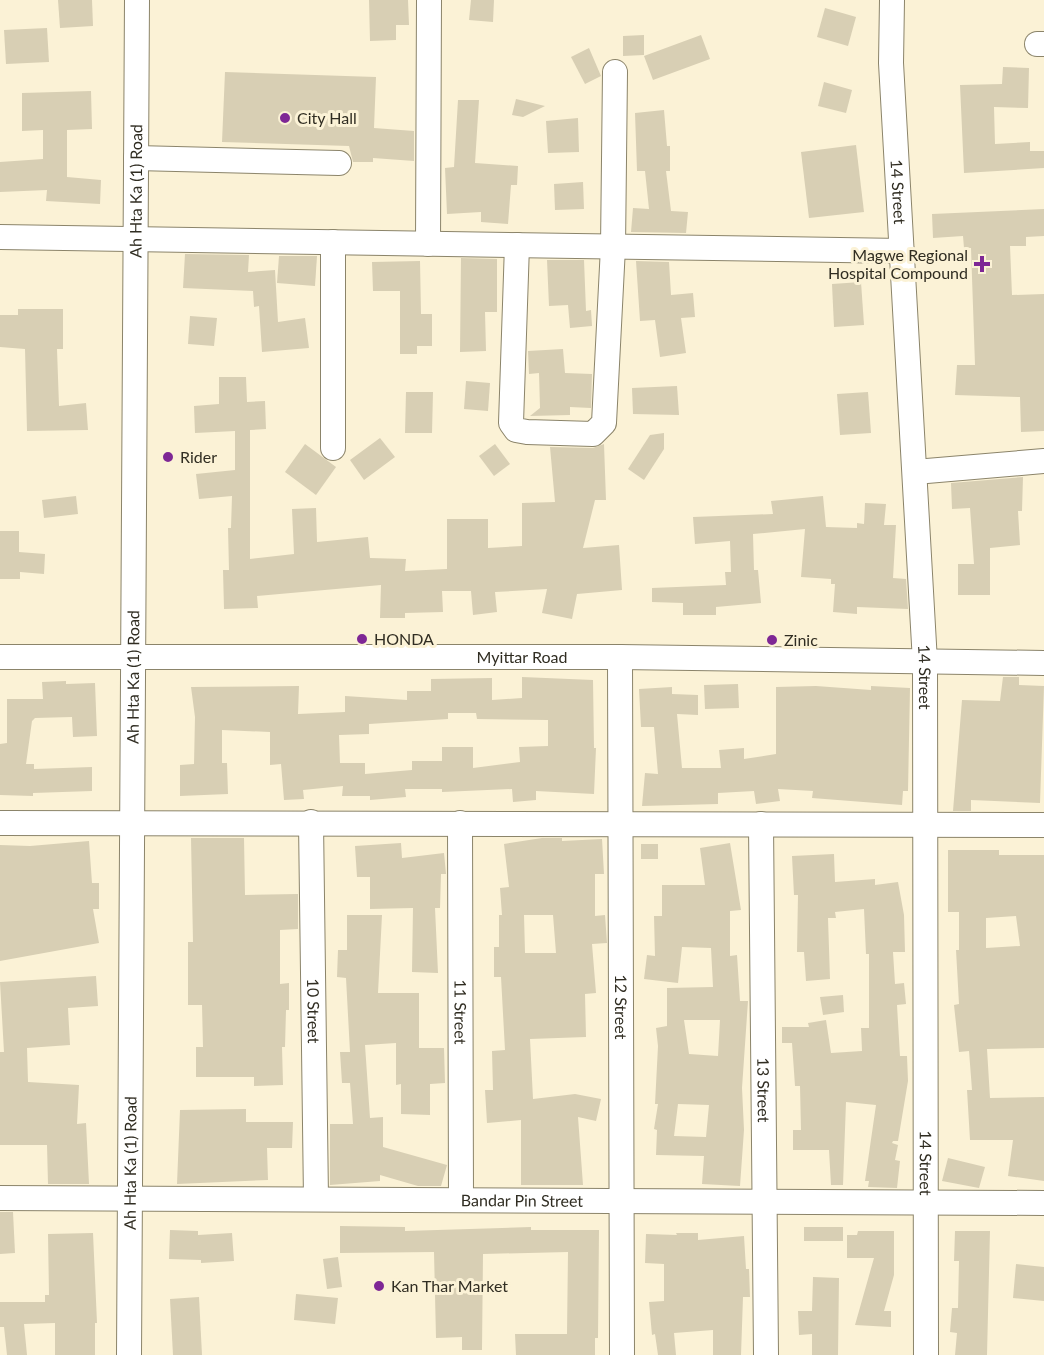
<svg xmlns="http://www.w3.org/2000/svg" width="1044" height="1355" viewBox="0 0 1044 1355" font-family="Lato,sans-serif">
<rect width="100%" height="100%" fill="#fbf2d6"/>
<g fill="#d8cfb4" fill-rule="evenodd">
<polygon points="58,0 92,0 93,26 60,28"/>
<polygon points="369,0 408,0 409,25 396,25 396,40 370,41"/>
<polygon points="471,0 494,0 493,22 469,20"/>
<polygon points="825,8 856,17 848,46 817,37"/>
<polygon points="47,28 49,62 6,64 4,30"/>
<polygon points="644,35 644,55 623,56 623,36"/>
<polygon points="701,35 710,59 653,80 644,56"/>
<polygon points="589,48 601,76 585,84 571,57"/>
<polygon points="1003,67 1029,68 1028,108 994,107 995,144 1030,142 1030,151 1044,151 1044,168 964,173 960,85 1002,84"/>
<polygon points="225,72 376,77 374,128 414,131 414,161 373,158 373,162 353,162 349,146 222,142"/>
<polygon points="824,82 852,90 846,113 818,106"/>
<polygon points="91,91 92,129 67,130 67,177 101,180 100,204 46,201 47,190 0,192 0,162 43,159 43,130 22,131 22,93"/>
<polygon points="516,99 545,106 523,117 512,115"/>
<polygon points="458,100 479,100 475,163 518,166 517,185 511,185 508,224 481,222 481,212 447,214 445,168 454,167"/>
<polygon points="664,110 667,146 670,146 670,171 666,171 671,211 688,212 686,233 631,232 633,208 649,209 645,171 637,171 635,113"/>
<polygon points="578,118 579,152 548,153 546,121"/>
<polygon points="856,145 864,212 809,218 801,152"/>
<polygon points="583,182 584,209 555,210 554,184"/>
<polygon points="1044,209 1044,236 1026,237 1026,246 1010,246 1012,295 1044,294 1044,431 1021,432 1020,397 955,395 957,365 975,365 971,248 964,248 963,236 933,238 932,214"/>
<polygon points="185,254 249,255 248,272 275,270 278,322 305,318 309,348 262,352 259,306 254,307 253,291 183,288"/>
<polygon points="279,256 317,256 315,286 277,283"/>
<polygon points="461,258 497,259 497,312 485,312 486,351 460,352"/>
<polygon points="547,260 584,260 586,311 591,310 592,326 570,328 568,305 549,306"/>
<polygon points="420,261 421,314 432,314 432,346 417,346 417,354 400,354 400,291 373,291 372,262"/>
<polygon points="636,261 669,262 671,295 693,293 695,317 681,318 686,353 660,357 655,320 640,321"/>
<polygon points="861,282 864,325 834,327 832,284"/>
<polygon points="18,309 63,309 63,349 57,349 59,406 86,403 88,430 27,431 25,349 0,347 0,315 18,315"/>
<polygon points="190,316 217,318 214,346 188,344"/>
<polygon points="563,349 565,373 592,374 591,408 570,407 570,415 530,416 540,408 539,373 529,374 528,351"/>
<polygon points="219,377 246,377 247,402 265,401 266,429 250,430 250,559 294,554 292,509 316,508 317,542 368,537 370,558 406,559 405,571 447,569 447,519 488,519 488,548 522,546 522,503 555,502 550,447 593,448 604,444 606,500 595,500 583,548 619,545 622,590 577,594 572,619 542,613 547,589 495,592 497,612 473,615 471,591 442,591 443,612 405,613 405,618 380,618 381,585 257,596 258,608 224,609 223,570 229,570 228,528 231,528 232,496 199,499 196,474 235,470 235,431 195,433 194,406 219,404"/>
<polygon points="466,381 490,383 488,411 464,409"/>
<polygon points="677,386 679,415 633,414 632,388"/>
<polygon points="406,392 433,392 432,433 405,433"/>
<polygon points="868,392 871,433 840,435 837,394"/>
<polygon points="664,433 664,449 644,480 628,469 650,435"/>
<polygon points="380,438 395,457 364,480 350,460"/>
<polygon points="305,444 336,467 316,495 285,472"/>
<polygon points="495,444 510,464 494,476 479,456"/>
<polygon points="1023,477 1022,511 1018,511 1020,545 990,548 990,595 958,595 958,564 974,564 970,508 952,509 951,483"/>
<polygon points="76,496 78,514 44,518 42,500"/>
<polygon points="823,496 826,527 857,528 857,523 864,524 865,503 886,504 884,525 896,525 893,578 906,579 908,609 857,607 857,614 833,612 835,584 831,584 831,579 801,577 805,529 753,534 754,570 758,570 761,603 716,607 716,615 683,615 683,603 652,602 652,588 726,585 725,572 731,572 730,541 695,544 693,517 773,514 771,501"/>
<polygon points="0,531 19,531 19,552 45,554 44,574 20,572 20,579 0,579"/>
<path d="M522,677L593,680L594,748H596L594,794L536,791V800L513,802L512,789L442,792V789H405L406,797L370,800V796H342L343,786L303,790L304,799L284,800L281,764L270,765V732L222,730V763H227L228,794L180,796V765L194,764L195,717L191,687L299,686L298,714L345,712V696L407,700V691H431V679L492,678V700L522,698ZM448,713H476L477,719L548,720V746L519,747L520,762L473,768V747H442V761H412V770L365,774V763H340L339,735L369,734V724L448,719Z"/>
<polygon points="1003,677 1019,677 1019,685 1044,686 1040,803 971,800 971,811 953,811 962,700 1000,701"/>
<polygon points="66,681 66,684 95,683 97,736 73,737 72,717 35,718 32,721 26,764 34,764 34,769 92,767 92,791 33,793 33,796 0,795 0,744 7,743 7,699 43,699 42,682"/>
<polygon points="738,684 739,708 705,709 704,685"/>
<polygon points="816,686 871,690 871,686 910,688 908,791 903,791 902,805 812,798 813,791 778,789 780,801 756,804 754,791 718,793 718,804 642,806 645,773 658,774 654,727 641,727 639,689 672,687 672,694 698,695 698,715 677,714 682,768 721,768 719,750 744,748 744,759 776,754 776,687"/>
<polygon points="191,838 244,838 245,895 298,894 298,929 280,930 280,984 289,983 289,1010 286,1010 285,1047 282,1047 283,1085 254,1086 254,1077 196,1077 196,1047 203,1047 202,1005 188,1005 188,942 193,942"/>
<path d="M542,838H562V841L602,839L604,874H595V916L605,915L607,943L592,944L596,993L585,994L586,1037L530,1039L533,1099L575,1094L601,1099L596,1121L578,1117L583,1185H521V1120L487,1123L485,1090H493L492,1051L505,1050L501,977H494V947H499V915H502L500,888L509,887L504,844ZM524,915H553L556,953H525Z"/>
<polygon points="89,841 92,883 99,883 99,909 93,909 99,943 0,961 0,845 30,846"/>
<polygon points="401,843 402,858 444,853 446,874 441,874 440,908 435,908 438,973 412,972 413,908 370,909 370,877 357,877 355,846"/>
<path d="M730,843L741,910L730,911V956L737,955L740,1001H748L742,1088L744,1130L740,1186L702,1184L704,1156L656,1155L657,1130L654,1129L658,1104H655L658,1046L656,1028L667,1026V988L713,987L711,948L682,947L678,983L644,979L647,955L655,956L654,916H662V885H705L700,848ZM684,1020H720L718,1056L689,1054ZM678,1104L709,1105L706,1137L674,1136Z"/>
<rect x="641" y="844" width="17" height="15"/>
<path d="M948,850H999V855H1044V1048L987,1049L990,1098L1044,1097V1181L1008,1176L1013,1140H970L967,1090H972L969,1051L959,1052L954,1005L959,1004L956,950H959V912H948ZM1016,916L1020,946L986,948V918Z"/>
<polygon points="834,854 835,882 875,879 875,885 898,882 904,915 905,952 893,952 895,984 904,983 906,1004 897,1005 900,1056 907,1056 908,1081 898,1141 893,1141 892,1143 898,1145 895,1160 900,1161 897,1188 868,1187 869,1181 865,1181 876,1105 846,1102 843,1185 831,1185 829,1150 793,1150 793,1130 801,1130 800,1086 795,1086 792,1043 782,1043 782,1027 809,1027 808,1023 826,1020 831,1053 862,1051 861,1028 869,1028 869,954 866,954 864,909 835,912 836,918 828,918 830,979 806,981 804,952 797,952 798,895 794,895 792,856"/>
<polygon points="347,915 382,915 378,993 419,993 419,1048 444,1048 445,1083 430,1084 430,1115 401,1114 401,1084 396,1085 396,1043 365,1045 370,1118 383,1117 383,1147 447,1165 441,1186 418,1186 380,1175 380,1181 330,1185 330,1124 353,1124 350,1083 342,1083 340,1052 350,1052 346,978 337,977 338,950 347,950"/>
<polygon points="96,976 98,1006 68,1008 70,1045 27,1048 28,1082 79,1085 77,1124 86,1123 89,1184 48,1184 47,1145 0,1145 0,1052 4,1052 0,982"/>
<polygon points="843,995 844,1012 823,1015 820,997"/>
<polygon points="246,1109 246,1122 293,1122 292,1148 267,1148 268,1180 177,1184 180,1110"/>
<polygon points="948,1158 985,1167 979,1188 942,1181"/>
<polygon points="0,1212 13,1212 15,1253 0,1254"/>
<polygon points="340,1226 405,1227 405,1231 531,1227 531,1230 599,1230 598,1338 595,1338 595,1355 516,1355 515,1334 567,1334 568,1252 483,1254 482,1350 462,1350 462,1337 436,1338 434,1252 340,1253"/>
<rect x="804" y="1227" width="39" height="14"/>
<polygon points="170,1230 198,1231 198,1235 232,1233 234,1261 201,1263 201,1260 169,1259"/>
<polygon points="858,1231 894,1231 894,1275 884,1311 891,1311 891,1327 855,1325 874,1258 847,1258 847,1235 857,1235"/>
<polygon points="955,1231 990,1231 987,1355 955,1355 957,1333 950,1332 952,1308 958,1308 959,1261 954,1261"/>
<polygon points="93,1233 97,1323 95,1323 95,1355 55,1355 55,1323 24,1324 27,1355 7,1355 4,1327 0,1327 0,1302 45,1302 45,1295 49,1295 48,1234"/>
<polygon points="676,1233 698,1233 698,1240 744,1236 746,1269 749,1269 750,1297 743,1297 741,1355 713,1355 713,1330 674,1333 676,1355 658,1355 655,1334 652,1335 649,1302 664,1301 664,1264 645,1263 646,1234 677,1235"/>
<polygon points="338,1257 342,1287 327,1289 323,1259"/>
<polygon points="1016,1264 1044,1267 1044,1301 1013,1298"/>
<polygon points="813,1277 839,1278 838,1355 812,1355 812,1334 799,1335 798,1311 812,1311"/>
<polygon points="296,1294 338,1298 335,1324 294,1320"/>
<polygon points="199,1297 202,1355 173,1355 170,1299"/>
</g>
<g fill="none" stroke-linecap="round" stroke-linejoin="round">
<g stroke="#8b846a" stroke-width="26">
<g id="minor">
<path id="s1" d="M892,0L891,63L925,662L926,1355"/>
<polyline points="1037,44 1044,44"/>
<polyline points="136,158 339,163"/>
<polyline points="0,237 902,251"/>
<polyline points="428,244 429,0"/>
<polyline points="517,245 511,423 516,430 527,432 593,434 604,423 613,247 615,72"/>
<polyline points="333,448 333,242"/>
<polyline points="915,472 1044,461"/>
<path id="s2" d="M0,657H620L1044,663"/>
<path id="s3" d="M620,657L622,1355"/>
<path id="s4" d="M311,822L316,1199"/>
<polyline points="0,823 1044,825"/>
<path id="s5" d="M460,823L461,1200"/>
<path id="s6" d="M761,824L766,1355"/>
<path id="s7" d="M0,1198L1044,1203"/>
<path id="s8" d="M129,1355L137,0"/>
</g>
</g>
<use href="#minor" stroke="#fff" stroke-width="24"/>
</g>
<g fill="#7e2795" stroke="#fbf2d6" stroke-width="2">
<circle cx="285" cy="118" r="6"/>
<path d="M979 255h6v6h6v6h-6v6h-6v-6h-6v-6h6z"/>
<circle cx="168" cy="457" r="6"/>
<circle cx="362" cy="639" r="6"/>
<circle cx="772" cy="640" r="6"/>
<circle cx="379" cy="1286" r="6"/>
</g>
<g text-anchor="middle" stroke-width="6" stroke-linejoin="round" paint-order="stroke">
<g font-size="16" fill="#302d22" stroke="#fbf2d6" text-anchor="start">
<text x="297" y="124">City Hall</text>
<text x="968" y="261" text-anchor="end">Magwe Regional<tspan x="968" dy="18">Hospital Compound</tspan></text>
<text x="180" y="463">Rider</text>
<text x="374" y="645">HONDA</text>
<text x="784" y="646">Zinic</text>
<text x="391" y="1292">Kan Thar Market</text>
</g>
<g font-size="16" fill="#302d22" stroke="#fbf2d6">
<text dy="6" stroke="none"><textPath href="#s8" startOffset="1164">Ah Hta Ka (1) Road</textPath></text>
<text dy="6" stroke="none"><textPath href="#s1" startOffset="192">14 Street</textPath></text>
<text dy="6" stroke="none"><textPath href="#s2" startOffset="522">Myittar Road</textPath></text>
<text dy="6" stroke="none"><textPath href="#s8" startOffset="678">Ah Hta Ka (1) Road</textPath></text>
<text dy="6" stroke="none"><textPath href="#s1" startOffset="678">14 Street</textPath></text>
<text dy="6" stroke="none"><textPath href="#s3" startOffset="350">12 Street</textPath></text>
<text dy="6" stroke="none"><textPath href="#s4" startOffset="189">10 Street</textPath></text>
<text dy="6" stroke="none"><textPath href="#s5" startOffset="189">11 Street</textPath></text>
<text dy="6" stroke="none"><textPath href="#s6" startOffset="266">13 Street</textPath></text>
<text dy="6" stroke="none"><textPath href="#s8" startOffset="192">Ah Hta Ka (1) Road</textPath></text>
<text dy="6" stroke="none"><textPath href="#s1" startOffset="1164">14 Street</textPath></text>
<text dy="6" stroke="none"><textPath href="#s7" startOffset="522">Bandar Pin Street</textPath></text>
</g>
</g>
</svg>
